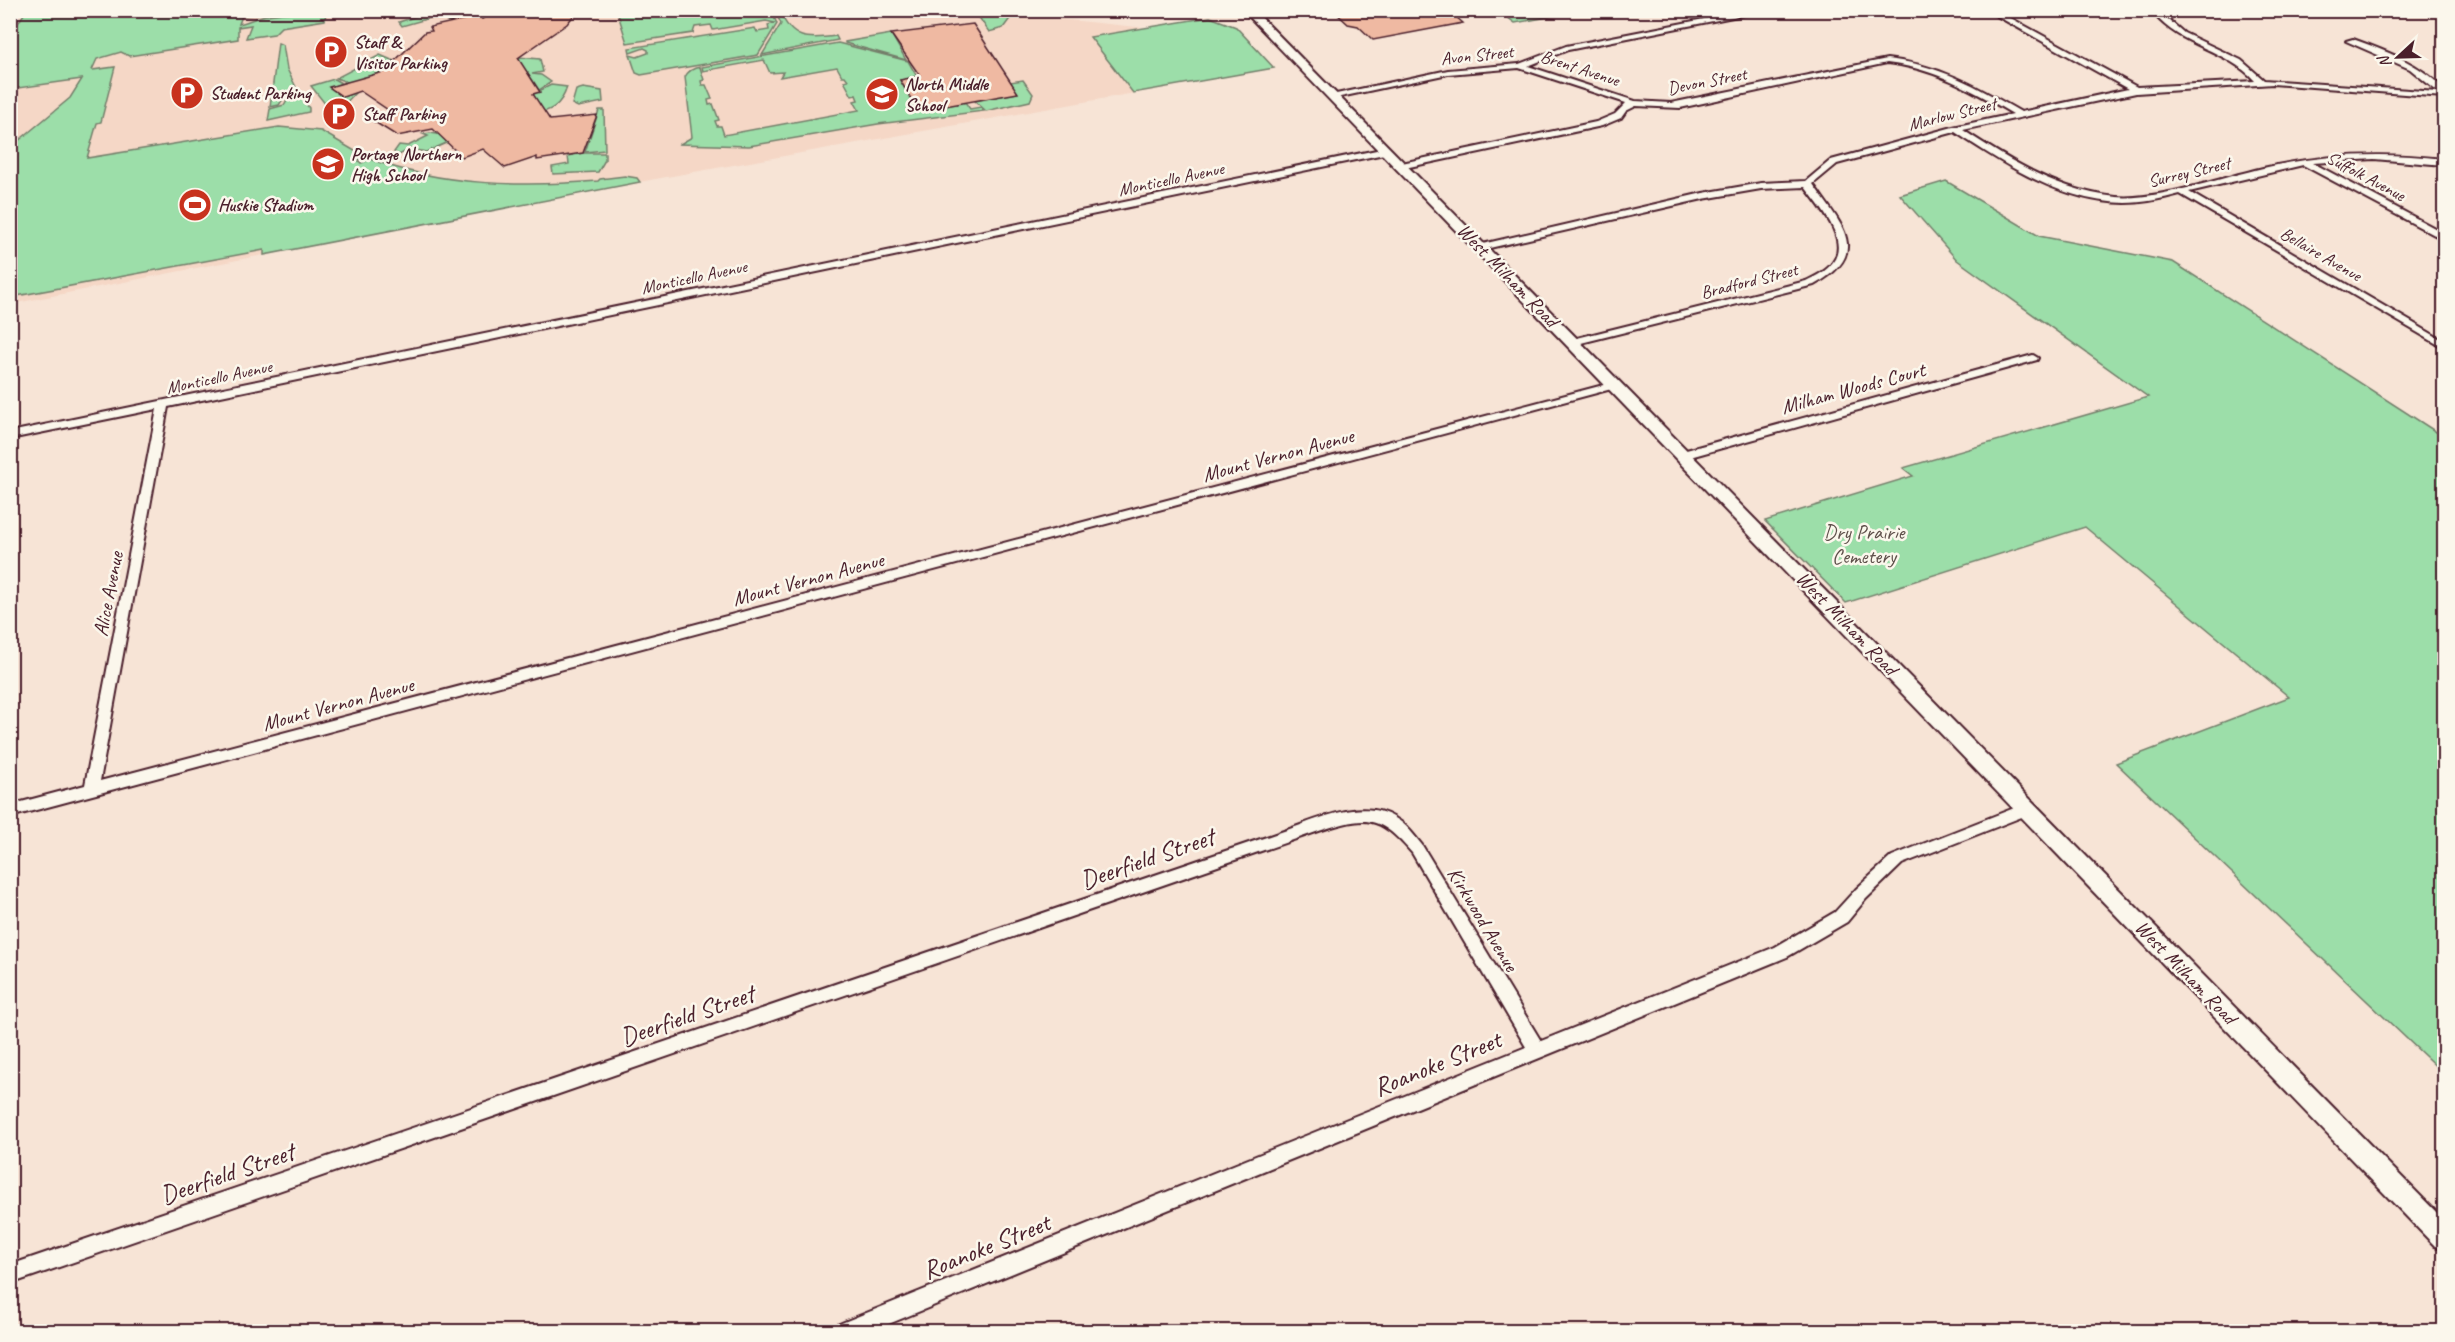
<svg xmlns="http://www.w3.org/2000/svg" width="2455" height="1342" viewBox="0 0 2455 1342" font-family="Caveat,sans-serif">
<rect width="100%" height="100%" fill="#f7e4d6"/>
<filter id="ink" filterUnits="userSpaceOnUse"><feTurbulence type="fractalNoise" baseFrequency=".0167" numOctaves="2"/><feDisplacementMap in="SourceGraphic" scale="12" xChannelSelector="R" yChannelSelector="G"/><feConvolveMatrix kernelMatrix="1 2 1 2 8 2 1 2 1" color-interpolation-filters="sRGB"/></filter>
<g filter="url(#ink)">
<polygon fill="#f5d7c6" points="973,10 1147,28 1210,17 1236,27 1274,68 650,180 11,304 11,33 26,11"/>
<g fill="#9cdea9" stroke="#737e6a" stroke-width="1.5">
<path d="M26,11H282L242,16L239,24C249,22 261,15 267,15C283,13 304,10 326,11L325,20L281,27L274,34L246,38L251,25L238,27V39L129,56L121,52L97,59L92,70L115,67L101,122L97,123L87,158L279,127L321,131L365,157L358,160L361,163L370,159C442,186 522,187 598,181L600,179L625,176L637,178L640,182L264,255V250L11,297V147L70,98L82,79L11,89V33Z"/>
<polygon points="433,11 474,11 483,14 449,23 446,20 452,16 444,14 402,26 399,22"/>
<polygon points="617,11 618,10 778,11 772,12 777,24 758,55 641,75 636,73 630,55 637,57 648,53 648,50 644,48 630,53 629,48 755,28 757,32 769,30 768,25 775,23 766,21 713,30 711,25 695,27 693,33 627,43"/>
<polygon points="1499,11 1499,10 1581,11 1515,23"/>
<path d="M780,12C792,40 807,40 836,36L838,40L762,55L781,24L776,13Z"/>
<polygon points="976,13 1012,16 1003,28 989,32"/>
<polygon points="1210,17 1236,27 1274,68 1133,93 1090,37"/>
<polygon points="891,34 906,60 845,43 845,42"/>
<polygon points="278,43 283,45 287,69 297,89 287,93 279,105 270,107"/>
<path d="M838,43L908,61L917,77L900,80L918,111L965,102L970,109L981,107L984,111L878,124L749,146L680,144L692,137L685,77C688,71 693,68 700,67L704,80L701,81L702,85H706L712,99L708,100L709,105L713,104L719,120L715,121L717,126H721L724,135L859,110L854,101L858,100L856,95L852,96L844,81L848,80L845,76H842L837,67L780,77L783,72L770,73L764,60L703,71L702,67Z"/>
<polygon points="380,55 394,61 424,60 350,83 336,78"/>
<polygon points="506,56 540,59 543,72 532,74 541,75 551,82 539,90 528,73"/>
<polygon points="334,79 341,83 330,88 343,97 356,92 343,106 339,102 326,105 311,86"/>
<polygon points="1023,80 1033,94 1030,101 986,111 975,101 1017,93 1010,82"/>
<path d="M551,85L567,87C561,107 550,111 530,116L533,94Z"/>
<polygon points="583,88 602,91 603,102 578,107 572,104 576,90"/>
<polygon points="298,91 309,108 309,112 268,121 270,109 284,105 290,94"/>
<polygon points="599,110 604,110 605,150 585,152"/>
<polygon points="430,133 460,137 426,152 410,149 399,155 394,152 399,145 408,146 428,136 423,134"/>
<polygon points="583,153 605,153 605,160 598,172 553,174 552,167 569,164 568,156"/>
<polygon points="1946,181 2039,236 2173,262 2444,437 2444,1074 2116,763 2289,697 2085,527 1846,603 1765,521 1913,476 1903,468 2148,397 1957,260 1900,195"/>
</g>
<g fill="#efb9a2" stroke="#4a1f2b" stroke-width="1.5">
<polygon points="500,10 578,10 567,24 518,58 540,92 533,94 550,120 597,115 583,153 537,160 537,157 505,168 483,149 462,157 433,129 397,136 373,121 391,112 360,91 343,97 329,87 383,72 425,32 432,31 430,27 480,16 482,19"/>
<polygon points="1333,10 1448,10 1463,23 1373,40 1358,26 1348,24"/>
<polygon points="973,24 1018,93 918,111 900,80 920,76 891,34"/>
</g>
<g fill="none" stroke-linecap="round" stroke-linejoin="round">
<g stroke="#4a1f2b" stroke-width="4">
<g id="minor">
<path d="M1750,10H1768L1568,50L1528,66L1635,101L1671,103L1887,59C1938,64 1978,87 2021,112L2128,89L1986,10H1996L2137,87L2255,81C2227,49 2181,47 2154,14L2155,10H2163L2162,14L2184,33L2241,60L2264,80L2438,92L2410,69L2346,41L2353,39C2386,51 2419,63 2444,89V97L2273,84L2136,93L1963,130C2010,161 2059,191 2116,197C2156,201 2223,177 2263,168C2324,154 2383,152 2444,159V165L2374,159L2313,163L2444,233V240L2303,165L2189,192L2444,341V348L2180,194C2162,199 2143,203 2125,203C2062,202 2005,165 1955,132L1837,164L1813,184C1842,226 1872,253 1814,285L1573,345L1568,342L1569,340L1806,281C1816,276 1827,271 1833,262C1850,239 1818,205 1805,187L1761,189L1703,199L1481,250L1476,247L1478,245L1703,193L1761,183L1806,181L1831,160L1953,127L2013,114C1972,90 1934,68 1887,63L1680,108L1636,106L1626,111L1621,118L1602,126L1400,169L1395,166L1397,164L1596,122L1615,114L1626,103L1519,68L1448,74L1331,99L1327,96L1448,70L1519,64L1566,46Z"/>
<polygon points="2436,10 2444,10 2444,15"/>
<polygon points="1386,148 1389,149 1389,153 168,407 100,781 1611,383 1619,383 1619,387 10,817 10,805 85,785 157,409 10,439 10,432"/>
<polygon points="2033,355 2038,358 2037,360 1683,459 1677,455 1679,452"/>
<path d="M2027,803L2032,805L2034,809L2032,813L1902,864L1866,899L1847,922L1787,957L869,1332H835L837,1325L844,1322L1526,1047L1412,853C1378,814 1367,816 1319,831L10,1284V1265L1281,832C1315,821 1361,796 1395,818C1406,824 1414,835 1422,845L1541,1041L1775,947L1835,912L1856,889L1892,856Z"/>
</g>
</g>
<g stroke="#4a1f2b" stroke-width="4">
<polygon id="tertiary" points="1243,10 1254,10 2444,1220 2444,1249 2435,1246"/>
</g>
<use href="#minor" fill="#fbf7ec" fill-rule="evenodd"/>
<use href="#tertiary" fill="#fbf7ec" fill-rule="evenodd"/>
</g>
</g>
<defs>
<g id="parking-disc" transform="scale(1.725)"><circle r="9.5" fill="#c8321e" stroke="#fbf7ec"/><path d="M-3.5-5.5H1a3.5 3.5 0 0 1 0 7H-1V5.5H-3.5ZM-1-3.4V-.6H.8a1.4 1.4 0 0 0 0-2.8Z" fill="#fff"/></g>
<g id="school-disc" transform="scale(1.725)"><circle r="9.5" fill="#c8321e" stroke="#fbf7ec"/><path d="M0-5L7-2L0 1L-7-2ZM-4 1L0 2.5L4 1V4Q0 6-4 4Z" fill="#fff"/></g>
<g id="stadium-disc" transform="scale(1.725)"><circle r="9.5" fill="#c8321e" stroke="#fbf7ec"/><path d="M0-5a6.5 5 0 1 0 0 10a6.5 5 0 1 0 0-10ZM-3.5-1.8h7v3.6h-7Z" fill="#fff"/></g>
</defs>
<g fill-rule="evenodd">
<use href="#parking-disc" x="331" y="52"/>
<use href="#parking-disc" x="187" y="93"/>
<use href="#school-disc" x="882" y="94"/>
<use href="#parking-disc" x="339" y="114"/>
<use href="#school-disc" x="328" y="164"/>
<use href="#stadium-disc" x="195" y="205"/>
</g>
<g text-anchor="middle" stroke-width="5" stroke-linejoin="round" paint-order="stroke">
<g font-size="18" font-weight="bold" fill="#4a1f2b" stroke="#fbf7ec" text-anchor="start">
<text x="354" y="48">Staff &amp;<tspan x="354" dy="21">Visitor Parking</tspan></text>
<text x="905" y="90">North Middle<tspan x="905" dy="21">School</tspan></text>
<text x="210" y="99">Student Parking</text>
<text x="362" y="120">Staff Parking</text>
<text x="351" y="160">Portage Northern<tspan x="351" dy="21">High School</tspan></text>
<text x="218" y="211">Huskie Stadium</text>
</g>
<g font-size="18" fill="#4a1f2b" stroke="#fbf7ec">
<text transform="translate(1477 55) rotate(-6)" y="6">Avon Street</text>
<text transform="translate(1580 68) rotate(18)" y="6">Brent Avenue</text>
<text transform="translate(1707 81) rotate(-11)" y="6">Devon Street</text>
<text transform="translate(1952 114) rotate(-14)" y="6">Marlow Street</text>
<text transform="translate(2189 172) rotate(-13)" y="6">Surrey Street</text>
<text transform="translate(2366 176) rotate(28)" y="6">Suffolk Avenue</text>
<text transform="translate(1171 179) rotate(-12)" y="6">Monticello Avenue</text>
<text transform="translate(2321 254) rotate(30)" y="6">Bellaire Avenue</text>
<text transform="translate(694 277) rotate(-12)" y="6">Monticello Avenue</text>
<text transform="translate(1749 281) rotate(-14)" y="6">Bradford Street</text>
<text transform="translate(219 377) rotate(-12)" y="6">Monticello Avenue</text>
</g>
<g font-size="21" fill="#4a1f2b" stroke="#fbf7ec">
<text transform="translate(1508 275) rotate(46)" y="7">West Milham Road</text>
<text transform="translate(1853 388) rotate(-15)" y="7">Milham Woods Court</text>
<text transform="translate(1278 455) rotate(-15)" y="7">Mount Vernon Avenue</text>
<text transform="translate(808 579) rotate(-15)" y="7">Mount Vernon Avenue</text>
<text transform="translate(108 594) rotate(-79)" y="7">Alice Avenue</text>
<text transform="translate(1847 623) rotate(46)" y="7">West Milham Road</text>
<text transform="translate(338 704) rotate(-15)" y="7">Mount Vernon Avenue</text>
<text transform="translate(1483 919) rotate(59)" y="7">Kirkwood Avenue</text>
<text transform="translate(2186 972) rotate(46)" y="7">West Milham Road</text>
</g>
<g font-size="21" fill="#5e4f4a" stroke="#fbf7ec">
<text x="1864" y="539">Dry Prairie<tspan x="1864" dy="24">Cemetery</tspan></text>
</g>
<g font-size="26" fill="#4a1f2b" stroke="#fbf7ec">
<text transform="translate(1147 858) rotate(-19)" y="9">Deerfield Street</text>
<text transform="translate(687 1015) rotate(-19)" y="9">Deerfield Street</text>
<text transform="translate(1437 1063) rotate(-22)" y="9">Roanoke Street</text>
<text transform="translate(227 1173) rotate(-19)" y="9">Deerfield Street</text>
<text transform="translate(986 1246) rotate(-22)" y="9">Roanoke Street</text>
</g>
</g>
<rect width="2455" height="1342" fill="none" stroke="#fbf7ec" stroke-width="36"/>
<rect x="18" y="18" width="2419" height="1306" fill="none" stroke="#4a1f2b" stroke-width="2" filter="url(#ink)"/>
<g transform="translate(2398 57) rotate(248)" stroke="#fbf7ec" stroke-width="4.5" paint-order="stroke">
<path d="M0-4.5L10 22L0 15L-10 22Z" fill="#4a1f2b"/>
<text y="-9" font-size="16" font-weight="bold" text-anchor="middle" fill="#4a1f2b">N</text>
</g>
</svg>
